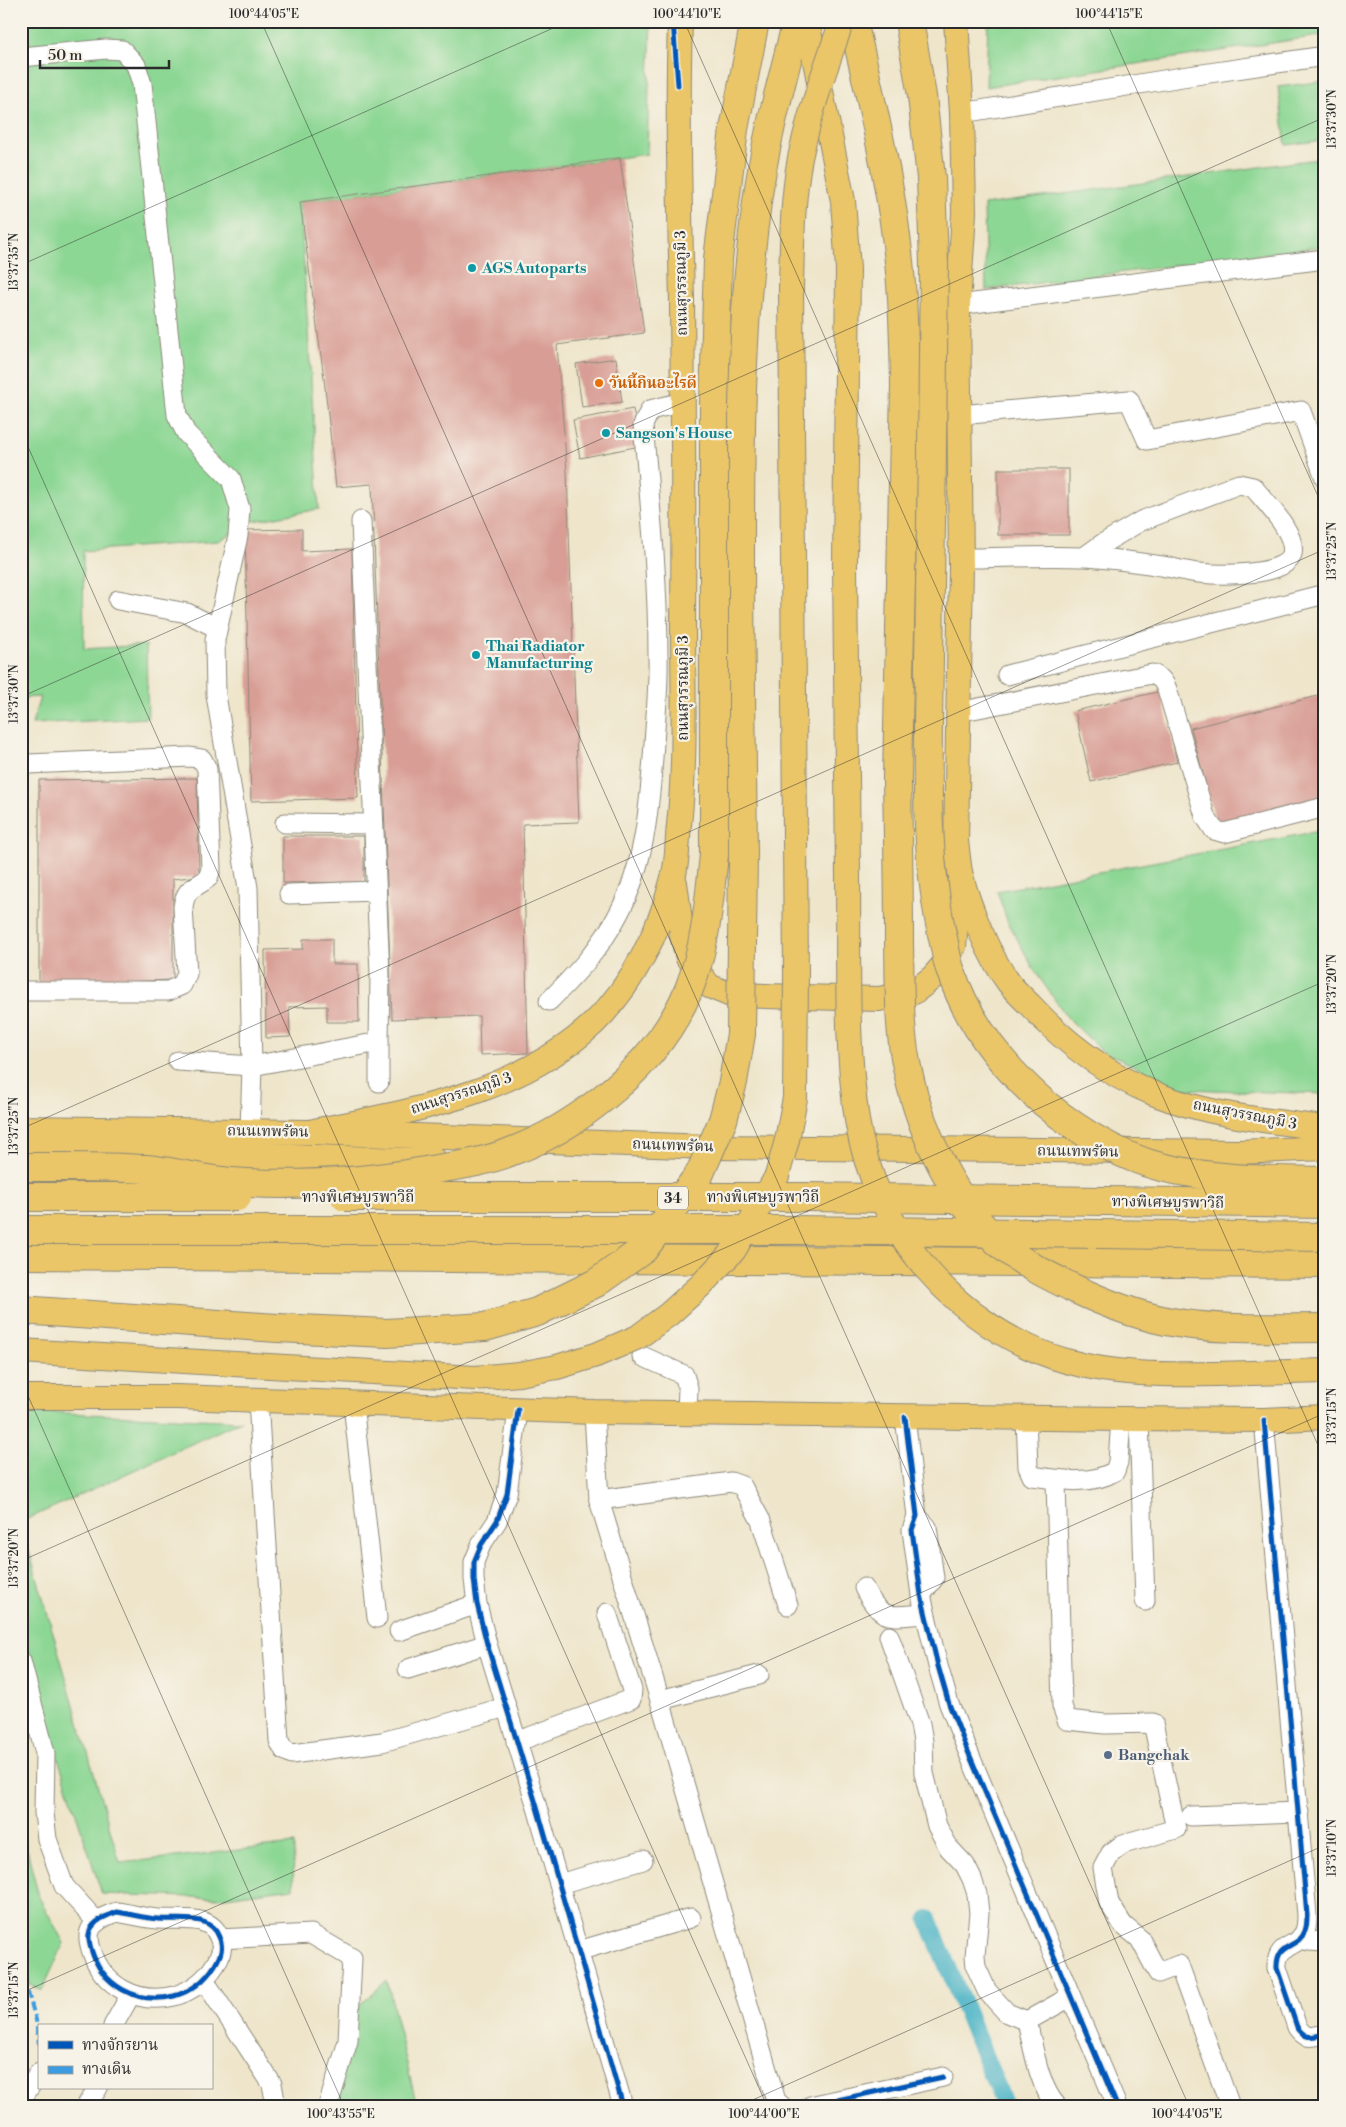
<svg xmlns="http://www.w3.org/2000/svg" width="1346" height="2127" viewBox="0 0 1346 2127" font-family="'Libre Bodoni','Noto Serif Thai',serif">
<rect width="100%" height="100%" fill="#f7f3e8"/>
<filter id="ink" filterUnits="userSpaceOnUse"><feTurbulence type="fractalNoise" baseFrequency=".02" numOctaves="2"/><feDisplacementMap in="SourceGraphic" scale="10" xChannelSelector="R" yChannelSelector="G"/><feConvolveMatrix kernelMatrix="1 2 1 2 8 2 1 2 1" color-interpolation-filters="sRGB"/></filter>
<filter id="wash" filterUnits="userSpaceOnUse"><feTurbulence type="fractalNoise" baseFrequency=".0096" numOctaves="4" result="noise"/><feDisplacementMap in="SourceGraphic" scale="20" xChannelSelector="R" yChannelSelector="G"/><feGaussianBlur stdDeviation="1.12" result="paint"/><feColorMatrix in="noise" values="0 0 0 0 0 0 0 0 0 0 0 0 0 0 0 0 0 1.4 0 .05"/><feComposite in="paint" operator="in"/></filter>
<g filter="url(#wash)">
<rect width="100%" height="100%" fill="#eee5ca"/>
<g fill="#8dd794" stroke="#5c8160">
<polygon points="21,21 651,21 647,154 300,202 319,509 249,522 218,541 83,551 84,649 146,645 148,718 32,724 40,697 21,698"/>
<polygon points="988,21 1325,21 1325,35 986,87"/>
<polygon points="1325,81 1325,140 1286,145 1278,87"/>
<polygon points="1325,158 1325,246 986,290 984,205"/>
<polygon points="1325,830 1325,1094 1183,1089 1102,1051 1067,1017 1034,970 1007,920 997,891"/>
<polygon points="21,1411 241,1421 21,1522"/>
<polygon points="21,1523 120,1863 294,1844 293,1888 218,1898 102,1894 57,1755 21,1635"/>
<polygon points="21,1826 39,1897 64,1943 42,1991 30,1984 21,1954"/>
<polygon points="387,1980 417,2106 330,2106 348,2016"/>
</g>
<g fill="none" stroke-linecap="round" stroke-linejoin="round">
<polyline stroke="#49b3c6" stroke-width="18" points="928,1919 1005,2106"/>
</g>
<g id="blocks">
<g fill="#d89d94">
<polygon points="620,158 644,333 557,345 567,472 579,822 523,824 528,1053 480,1055 479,1016 392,1019 372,484 336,487 324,378 300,202"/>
<polygon points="616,358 622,402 582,407 576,364"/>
<polygon points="633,409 640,446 580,458 573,420"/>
<rect x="998" y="469" width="71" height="66"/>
<polygon points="302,529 302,551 352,549 358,798 251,801 245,530"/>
<polygon points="1161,691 1177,762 1091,782 1075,711"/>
<polygon points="1325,694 1325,801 1217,828 1191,728"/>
<polygon points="197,778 199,876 173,879 173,980 39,985 39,780"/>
<polygon points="283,836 364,836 364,882 283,883"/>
<polygon points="303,939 332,939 332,964 358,964 359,1022 327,1022 327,1006 289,1007 290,1037 266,1038 265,950 303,949"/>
</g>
</g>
</g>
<g filter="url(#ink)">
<use href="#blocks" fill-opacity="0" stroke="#8c887a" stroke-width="1"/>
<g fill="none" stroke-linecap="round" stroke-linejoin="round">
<g stroke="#8c887a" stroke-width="21">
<g id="minor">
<polyline points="21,57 106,49 122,50 136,65 142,84 177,415 186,433 231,479 240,509 238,536 215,640 216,695 248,888 252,1066 250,1131"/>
<polyline points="962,113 1182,77 1325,56"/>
<polyline points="958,305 1325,259"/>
<polyline points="959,415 1129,400 1147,440 1301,411 1325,478"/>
<path d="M961,558C1002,558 1042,555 1083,557C1109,558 1136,562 1162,566C1174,568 1187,572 1199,573C1218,575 1286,577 1292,554C1297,533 1265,502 1253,487L1239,484L1141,521L1102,544L1084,557"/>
<polyline points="118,600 187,613 217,628"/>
<polyline points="1007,675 1325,594"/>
<path d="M958,712L1152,674C1160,677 1163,680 1167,689L1205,816L1214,830L1224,833L1325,807"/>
<path d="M21,768L28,764L190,757L202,759L207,769L211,869L208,878C195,889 186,886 183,907L187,974L182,985L168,991H21"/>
<polyline points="285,823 373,824"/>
<polyline points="289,894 376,891"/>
<path d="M549,1001C577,973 601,948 619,913C644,866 649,810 653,758C655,724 659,690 658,656C658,579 650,502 643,425L650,410L683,402"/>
<polyline points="379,1042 379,1082"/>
<polyline points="178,1061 252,1066 379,1042 380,974 361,521"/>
<polyline points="642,1356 684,1375 688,1388 687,1413"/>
<polyline points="258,1400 279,1741 284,1750 292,1754 382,1742 506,1707"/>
<polyline points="353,1404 377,1618"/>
<polyline points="518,1410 507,1494 497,1521 481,1545 474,1562 474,1579 477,1604 487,1644 536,1804 623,2106"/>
<polyline points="594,1412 599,1500 660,1700 776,2101 782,2106"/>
<polyline points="905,1417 917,1516 912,1530 921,1595 938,1666 949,1704 967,1749 1117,2106"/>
<path d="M1026,1418L1028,1467L1032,1476C1059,1480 1091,1486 1115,1471L1118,1462L1121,1419"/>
<polyline points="1139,1419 1145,1601"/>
<path d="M1264,1420L1307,1915C1307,1920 1307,1926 1305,1931C1298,1950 1276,1941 1277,1968L1297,2027C1306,2040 1311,2037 1325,2034"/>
<polyline points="1056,1480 1062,1706 1067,1720 1105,1724 1153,1723 1176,1829 1123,1844 1111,1853 1103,1868 1109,1903 1123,1925 1140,1939 1158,1973 1179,1965 1230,2106"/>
<polyline points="599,1500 731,1482 742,1486 761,1521 788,1605"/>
<polyline points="917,1516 927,1527 934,1578 921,1595"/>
<path d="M864,1588C882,1623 890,1616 925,1614"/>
<polyline points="399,1631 477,1604"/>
<polyline points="889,1636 920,1724 923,1741 924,1773 937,1826 949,1848 965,1865 972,1879 977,1894 979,1913 975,1956 976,1967 987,1991 1007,2013 1027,2021 1070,1997"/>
<polyline points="21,1661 45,1753 44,1813 47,1839 64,1886 97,1922"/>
<polyline points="408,1669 487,1644"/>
<polyline points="660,1700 759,1675"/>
<polyline points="516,1742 631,1699 632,1690 607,1613"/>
<polyline points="1191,1816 1299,1812"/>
<polyline points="559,1884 643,1860"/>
<path d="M117,1912C131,1914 144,1918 158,1919C179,1921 210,1913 219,1937C224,1947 221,1955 215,1965C205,1981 192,1991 174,1996C137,2005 102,1986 91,1949C89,1942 87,1934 92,1927C97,1919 108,1915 117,1912Z"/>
<polyline points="1301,1937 1308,1941 1325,1942"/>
<polyline points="220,1939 311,1934 352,1958 348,2041 328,2106"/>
<polyline points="578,1951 691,1918"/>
<polyline points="204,1980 272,2084 276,2106"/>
<path d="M1027,2021C1033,2046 1039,2088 1057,2106"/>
<polyline points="113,2026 131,1994"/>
<polyline points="21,2100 39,2073"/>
<polyline points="86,2106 98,2088"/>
<polyline points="810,2106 943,2077"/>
</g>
</g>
<g stroke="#8c887a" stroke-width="26">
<g id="major">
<polyline points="807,21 843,201 848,269 845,564"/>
<path d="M956,21L962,113L964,213L958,305L961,566L956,842C958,853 958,865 961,876C969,907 989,957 1009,983C1015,991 1023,998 1030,1005C1065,1043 1106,1074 1155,1094C1208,1115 1268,1121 1325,1128"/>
<polyline points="675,883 682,935 688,958 709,986 731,995 879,999 914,992 933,977 945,963 954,946 960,883"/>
<polyline points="21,1128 310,1132 708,1147 1239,1152 1325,1148"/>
<path d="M310,1132C409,1111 517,1095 594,1023C633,985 660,930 673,878C678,861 677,842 679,825C686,758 683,691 683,624C684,517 683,410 682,302C680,209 677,115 680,21"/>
<polyline points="21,1351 200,1362"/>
<polyline points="21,1397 177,1397 594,1412 1121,1419 1264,1420 1325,1417"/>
</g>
</g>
<g stroke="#8c887a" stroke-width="30">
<g id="highway">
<path d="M853,21C870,95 888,169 897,244C903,291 904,338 905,384L897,779"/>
<path d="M743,852C742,752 740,651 740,550C740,433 741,317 757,202C765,140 782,81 797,21"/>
<path d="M21,1151C159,1147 297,1162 434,1162"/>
<polyline points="21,1255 1325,1264"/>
<polyline points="21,1310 277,1328"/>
</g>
</g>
<use href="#minor" stroke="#fff" stroke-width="19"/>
<use href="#major" stroke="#eac669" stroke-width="24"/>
<use href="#highway" stroke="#eac669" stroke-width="28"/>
<g stroke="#8c887a" stroke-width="26" stroke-linecap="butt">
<g id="major-bridge">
<path d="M845,564C846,669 847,773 848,877C849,957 845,1040 857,1120C875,1231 957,1329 1066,1361C1115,1375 1164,1375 1215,1374C1251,1373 1288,1372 1325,1371"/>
<path d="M200,1362L475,1378L519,1374L557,1367L596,1355L638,1337L669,1314L701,1285L734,1250L777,1176L787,1140L795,1098L796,974L791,288C792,245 792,200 800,158C810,111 826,66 842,21"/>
</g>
</g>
<g stroke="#8c887a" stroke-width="30" stroke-linecap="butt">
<g id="highway-bridge">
<path d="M909,21L922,96L931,178L934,264C933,395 931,527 929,658C928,750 923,844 942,934C945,945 946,958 950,969C967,1021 1002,1066 1043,1102C1077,1130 1118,1156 1161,1167C1214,1180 1270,1180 1325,1181"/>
<path d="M897,779C898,834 899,888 899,943C900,986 898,1030 908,1072C921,1134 957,1209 1006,1249C1026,1265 1049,1276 1071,1287C1102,1302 1132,1314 1166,1321C1217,1331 1272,1328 1325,1328"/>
<path d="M21,1167C62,1167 104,1166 145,1169C174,1171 203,1180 232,1182C298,1187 361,1182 425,1171C456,1166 487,1162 515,1150C547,1138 576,1120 602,1099C639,1070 671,1033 689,989C706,946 709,901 714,855V405L718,259L734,129L755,21"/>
<polyline points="21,1197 237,1197"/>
<polyline points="345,1197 806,1197 1325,1204"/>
<polyline points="21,1230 797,1230 1325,1237"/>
<polyline points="277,1328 387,1333 485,1327 537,1312 596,1283 644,1249 700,1173 723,1120 733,1082 741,1034 743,852"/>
</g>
</g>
<use href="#major-bridge" stroke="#eac669" stroke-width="24"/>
<use href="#highway-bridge" stroke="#eac669" stroke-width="28"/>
<polyline stroke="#3d9ce1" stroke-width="4" stroke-dasharray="8 4" stroke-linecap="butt" points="21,1969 36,2020 39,2044"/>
<g stroke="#f7f3e8" stroke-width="8">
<g id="cycleway">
<polyline points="673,21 678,85"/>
<polyline points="518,1410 507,1494 497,1521 481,1545 474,1562 474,1579 477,1604 487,1644 536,1804 623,2106"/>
<polyline points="905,1417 917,1516 912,1530 921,1595 938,1666 949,1704 967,1749 1117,2106"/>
<path d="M1264,1420L1307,1915C1307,1920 1307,1926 1305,1931C1298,1950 1276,1941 1277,1968L1297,2027C1306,2040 1311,2037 1325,2034"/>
<path d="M117,1912C131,1914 144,1918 158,1919C179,1921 210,1913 219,1937C224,1947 221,1955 215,1965C205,1981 192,1991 174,1996C137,2005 102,1986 91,1949C89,1942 87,1934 92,1927C97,1919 108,1915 117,1912Z"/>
<polyline points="810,2106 943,2077"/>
</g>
</g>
<use href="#cycleway" stroke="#0057b8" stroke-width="5"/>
</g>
</g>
<path fill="none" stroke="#2b2b2b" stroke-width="1" stroke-opacity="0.45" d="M261,21L1189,2106M684,21L1325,1461M1106,21L1325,512M21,265L569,21M21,431L767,2106M21,697L1325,117M21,1129L1325,549M21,1380L344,2106M21,1561L1325,981M21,1993L1325,1413M739,2106L1325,1845"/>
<g fill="#0f9aa8" stroke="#f7f3e8" stroke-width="2">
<circle cx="472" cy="268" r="5"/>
<circle cx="606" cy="433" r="5"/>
<circle cx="476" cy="655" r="5"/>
</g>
<circle fill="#e8710a" stroke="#f7f3e8" stroke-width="2" cx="599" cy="383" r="5"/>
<circle fill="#5c6f8a" stroke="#f7f3e8" stroke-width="2" cx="1108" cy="1755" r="5"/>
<g text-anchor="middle" stroke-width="4.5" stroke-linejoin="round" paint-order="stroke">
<rect fill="#f7f3e8" stroke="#686764" stroke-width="1" x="658" y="1186.5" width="30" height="23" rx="4"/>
<g font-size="14" font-weight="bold" fill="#2b2b2b">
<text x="673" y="1203">34</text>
</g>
<g font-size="15" font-weight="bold" fill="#0d838f" stroke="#f7f3e8" text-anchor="start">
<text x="482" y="273">AGS Autoparts</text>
<text x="616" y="438">Sangson's House</text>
<text x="486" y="651">Thai Radiator<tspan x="486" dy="17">Manufacturing</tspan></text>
</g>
<g font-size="15" fill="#2b2b2b" stroke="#f7f3e8">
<text transform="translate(681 283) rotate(-91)" y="5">ถนนสุวรรณภูมิ 3</text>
<text transform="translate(683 688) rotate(-90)" y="5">ถนนสุวรรณภูมิ 3</text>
<text transform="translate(461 1093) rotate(-18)" y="5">ถนนสุวรรณภูมิ 3</text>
<text transform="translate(1245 1114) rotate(11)" y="5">ถนนสุวรรณภูมิ 3</text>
<text transform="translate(268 1131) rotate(1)" y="5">ถนนเทพรัตน</text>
<text transform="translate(673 1145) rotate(2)" y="5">ถนนเทพรัตน</text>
<text transform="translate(1078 1151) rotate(1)" y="5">ถนนเทพรัตน</text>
<text x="358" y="1202">ทางพิเศษบูรพาวิถี</text>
<text x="763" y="1202">ทางพิเศษบูรพาวิถี</text>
<text transform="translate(1168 1202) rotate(1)" y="5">ทางพิเศษบูรพาวิถี</text>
</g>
<g font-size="15" font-weight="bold" fill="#c56008" stroke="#f7f3e8" text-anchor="start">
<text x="609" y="388">วันนี้กินอะไรดี</text>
</g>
<g font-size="15" font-weight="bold" fill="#4e5e75" stroke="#f7f3e8" text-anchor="start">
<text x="1118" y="1760">Bangchak</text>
</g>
</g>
<rect width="1346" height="2127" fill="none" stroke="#f7f3e8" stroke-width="55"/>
<rect x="38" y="2024" width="175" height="65" fill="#f7f3e8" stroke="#a5a39c"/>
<rect x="48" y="2041" width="25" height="8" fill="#0057b8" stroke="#a5a39c"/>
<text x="82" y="2050" font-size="15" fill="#2b2b2b">ทางจักรยาน</text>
<rect x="48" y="2066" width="25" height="8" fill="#3d9ce1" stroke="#a5a39c"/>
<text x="82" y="2074" font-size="15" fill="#2b2b2b">ทางเดิน</text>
<path d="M40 60v8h129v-8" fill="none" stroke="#2b2b2b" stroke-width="2.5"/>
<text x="48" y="60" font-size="15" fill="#2b2b2b" stroke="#f7f3e8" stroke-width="4" paint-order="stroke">50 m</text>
<rect x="28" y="28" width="1290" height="2072" fill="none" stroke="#2b2b2b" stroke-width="2"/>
<g font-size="12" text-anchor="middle" fill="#2b2b2b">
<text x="264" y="18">100°44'05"E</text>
<text x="687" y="18">100°44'10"E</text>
<text x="1109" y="18">100°44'15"E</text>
<text transform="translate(1332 119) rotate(-90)" y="4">13°37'30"N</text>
<text transform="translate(14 262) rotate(-90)" y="4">13°37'35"N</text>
<text transform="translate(1332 551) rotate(-90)" y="4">13°37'25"N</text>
<text transform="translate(14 694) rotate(-90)" y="4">13°37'30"N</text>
<text transform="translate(1332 984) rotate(-90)" y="4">13°37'20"N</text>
<text transform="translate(14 1126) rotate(-90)" y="4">13°37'25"N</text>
<text transform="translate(1332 1416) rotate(-90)" y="4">13°37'15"N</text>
<text transform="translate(14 1558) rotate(-90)" y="4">13°37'20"N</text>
<text transform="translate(1332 1848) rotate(-90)" y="4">13°37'10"N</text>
<text transform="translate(14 1990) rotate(-90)" y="4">13°37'15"N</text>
<text x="341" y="2118">100°43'55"E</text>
<text x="764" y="2118">100°44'00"E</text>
<text x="1187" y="2118">100°44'05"E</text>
</g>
</svg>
